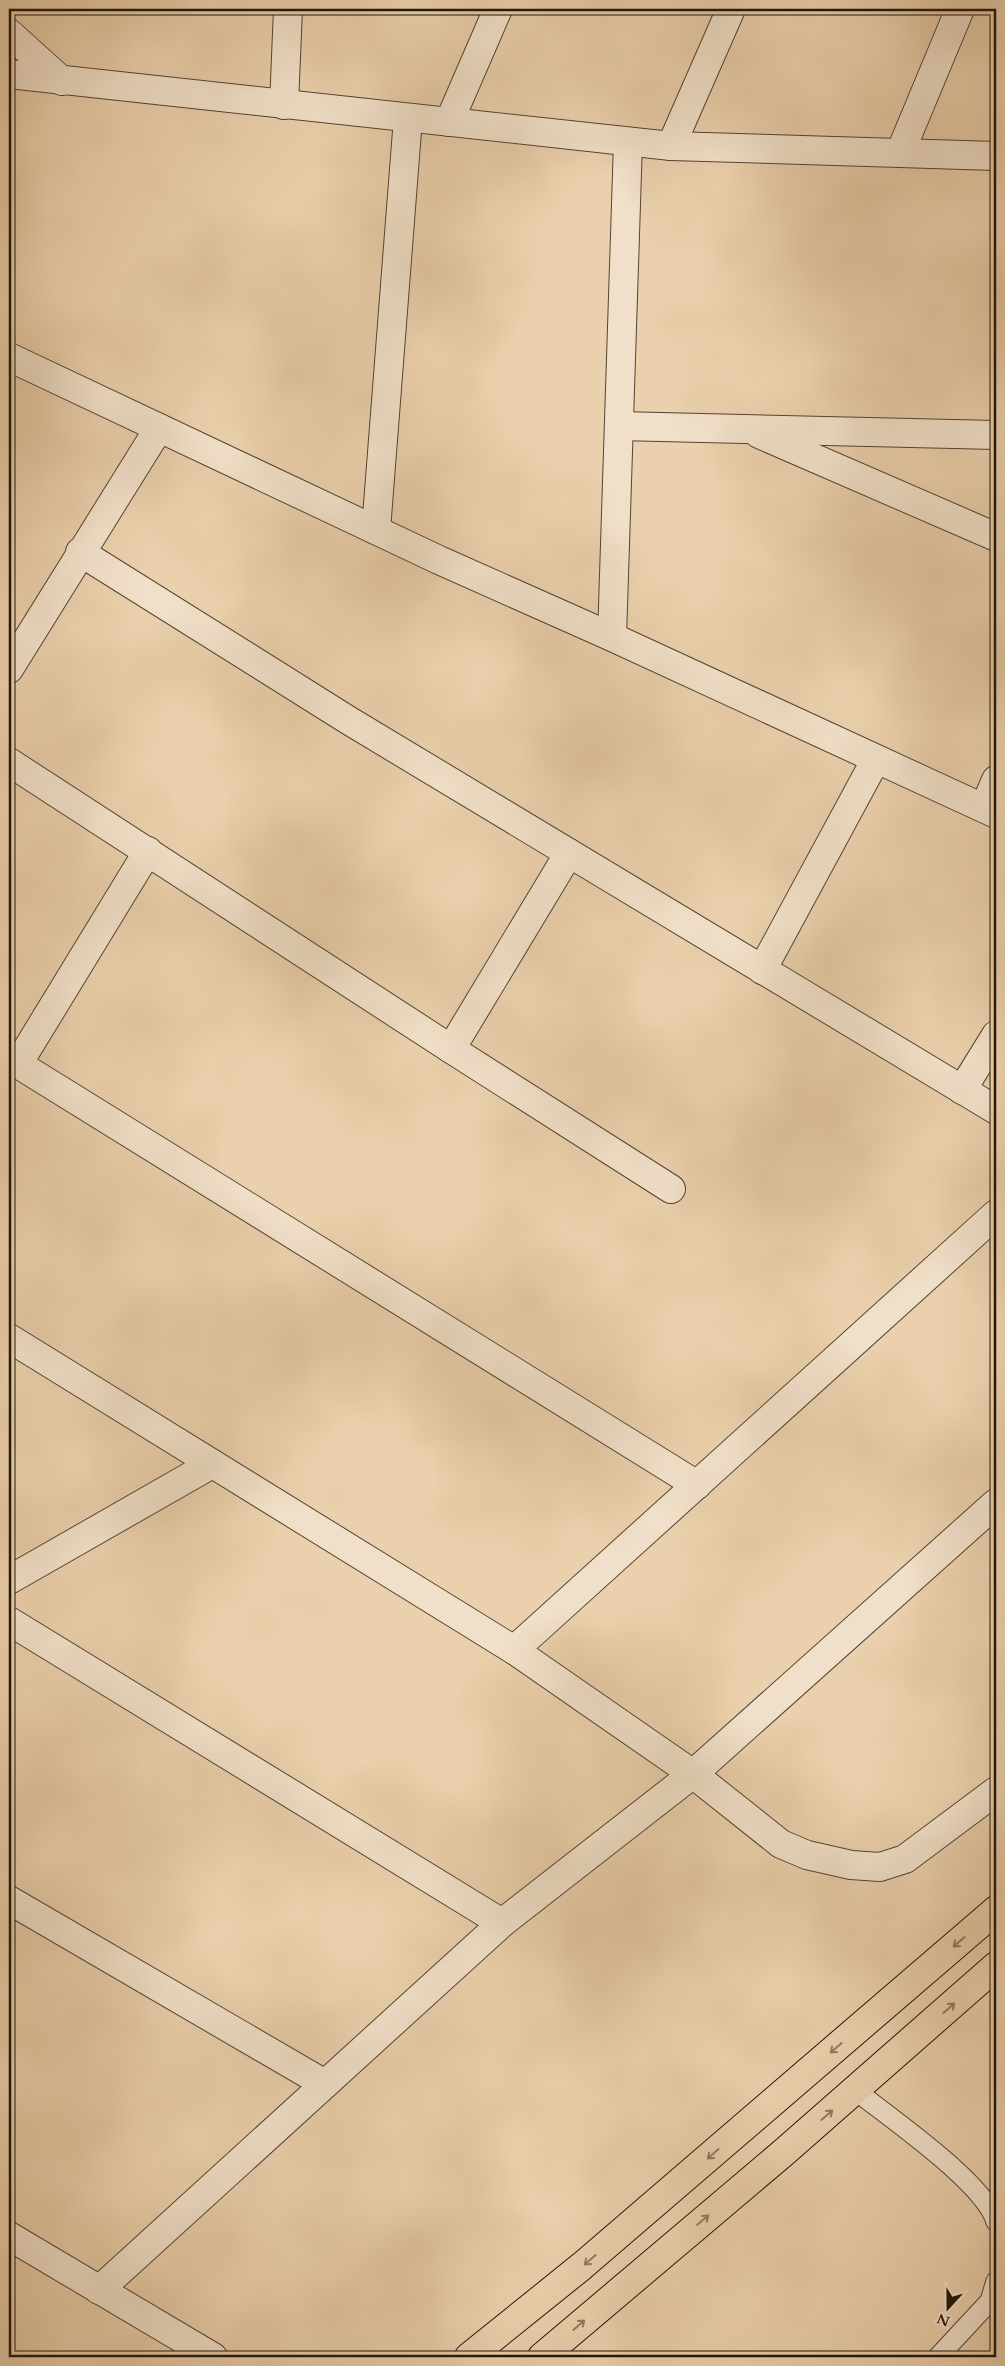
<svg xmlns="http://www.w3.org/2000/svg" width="1005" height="2366" viewBox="0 0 1005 2366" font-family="Cardo,serif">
<rect width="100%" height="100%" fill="#ead0ac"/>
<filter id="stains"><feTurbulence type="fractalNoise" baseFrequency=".004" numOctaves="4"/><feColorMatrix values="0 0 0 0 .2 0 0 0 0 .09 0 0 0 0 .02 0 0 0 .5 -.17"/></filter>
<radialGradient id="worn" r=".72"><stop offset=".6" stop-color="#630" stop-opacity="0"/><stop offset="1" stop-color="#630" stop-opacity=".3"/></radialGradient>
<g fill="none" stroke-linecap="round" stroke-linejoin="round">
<g stroke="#524432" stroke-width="21">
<g id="service">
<path d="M855,2090C890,2118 985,2183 996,2222"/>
<polyline points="938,2357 990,2301 996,2281"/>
</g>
</g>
<g stroke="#524432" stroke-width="30">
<g id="minor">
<polyline points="9,33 62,81"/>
<polyline points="9,74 671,146 996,156"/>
<polyline points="284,105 288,9"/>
<polyline points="449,122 498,9"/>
<polyline points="671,146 731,9"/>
<polyline points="900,153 960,9"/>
<polyline points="9,357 439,560 612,637 996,814"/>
<polyline points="619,426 996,435"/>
<polyline points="759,434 996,537"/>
<polyline points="376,530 408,118"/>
<polyline points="80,552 348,720 996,1110"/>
<polyline points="612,637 628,142"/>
<polyline points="9,669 159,428"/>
<polyline points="9,762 451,1049 671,1189"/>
<polyline points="984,808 996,780"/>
<polyline points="148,851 18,1064 697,1485"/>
<polyline points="762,970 876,759"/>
<polyline points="451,1049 569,853"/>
<polyline points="962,1090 996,1035"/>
<polyline points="9,1338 514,1650 693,1774 781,1844 807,1855 851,1865 880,1867 905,1859 996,1791"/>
<polyline points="9,1580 212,1464"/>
<polyline points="9,1621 502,1923"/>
<polyline points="514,1650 996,1214"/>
<polyline points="9,1900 325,2084"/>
<polyline points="9,2236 213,2357"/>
<polyline points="99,2290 502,1923 693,1774 996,1503"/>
</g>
</g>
<g stroke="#201609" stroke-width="30">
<g id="primary">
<polyline points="469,2357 582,2266 996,1910"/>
<polyline points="542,2357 783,2153 996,1966"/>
</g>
</g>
<use href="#service" stroke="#f1e0c9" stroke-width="19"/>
<use href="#minor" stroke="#f1e0c9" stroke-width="28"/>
<use href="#primary" stroke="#ead0ac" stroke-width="28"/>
</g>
<defs><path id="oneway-shaft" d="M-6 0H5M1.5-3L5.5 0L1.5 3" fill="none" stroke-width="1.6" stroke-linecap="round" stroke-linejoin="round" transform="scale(1.25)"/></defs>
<g stroke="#8f7c63">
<use href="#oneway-shaft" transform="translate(959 1942) rotate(139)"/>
<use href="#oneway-shaft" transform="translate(949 2008) rotate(-41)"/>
<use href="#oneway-shaft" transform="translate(836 2048) rotate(139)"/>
<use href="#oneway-shaft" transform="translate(827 2115) rotate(-41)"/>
<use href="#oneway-shaft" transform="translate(713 2154) rotate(139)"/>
<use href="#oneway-shaft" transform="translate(703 2220) rotate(-40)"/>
<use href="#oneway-shaft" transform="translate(590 2260) rotate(139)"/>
<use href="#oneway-shaft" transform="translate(579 2325) rotate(-41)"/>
</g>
<rect width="1005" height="2366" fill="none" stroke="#ead0ac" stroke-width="30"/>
<rect x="10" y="10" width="985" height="2346" fill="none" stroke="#201609" stroke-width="2.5"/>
<rect x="15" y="15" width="975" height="2336" fill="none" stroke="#201609"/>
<g transform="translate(948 2308) rotate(201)" stroke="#f1e0c9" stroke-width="4" paint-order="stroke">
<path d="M0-4L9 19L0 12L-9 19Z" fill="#201609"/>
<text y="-8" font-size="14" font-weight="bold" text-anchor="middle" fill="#201609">N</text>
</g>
<rect width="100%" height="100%" filter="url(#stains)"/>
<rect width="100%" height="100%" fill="url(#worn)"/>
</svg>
